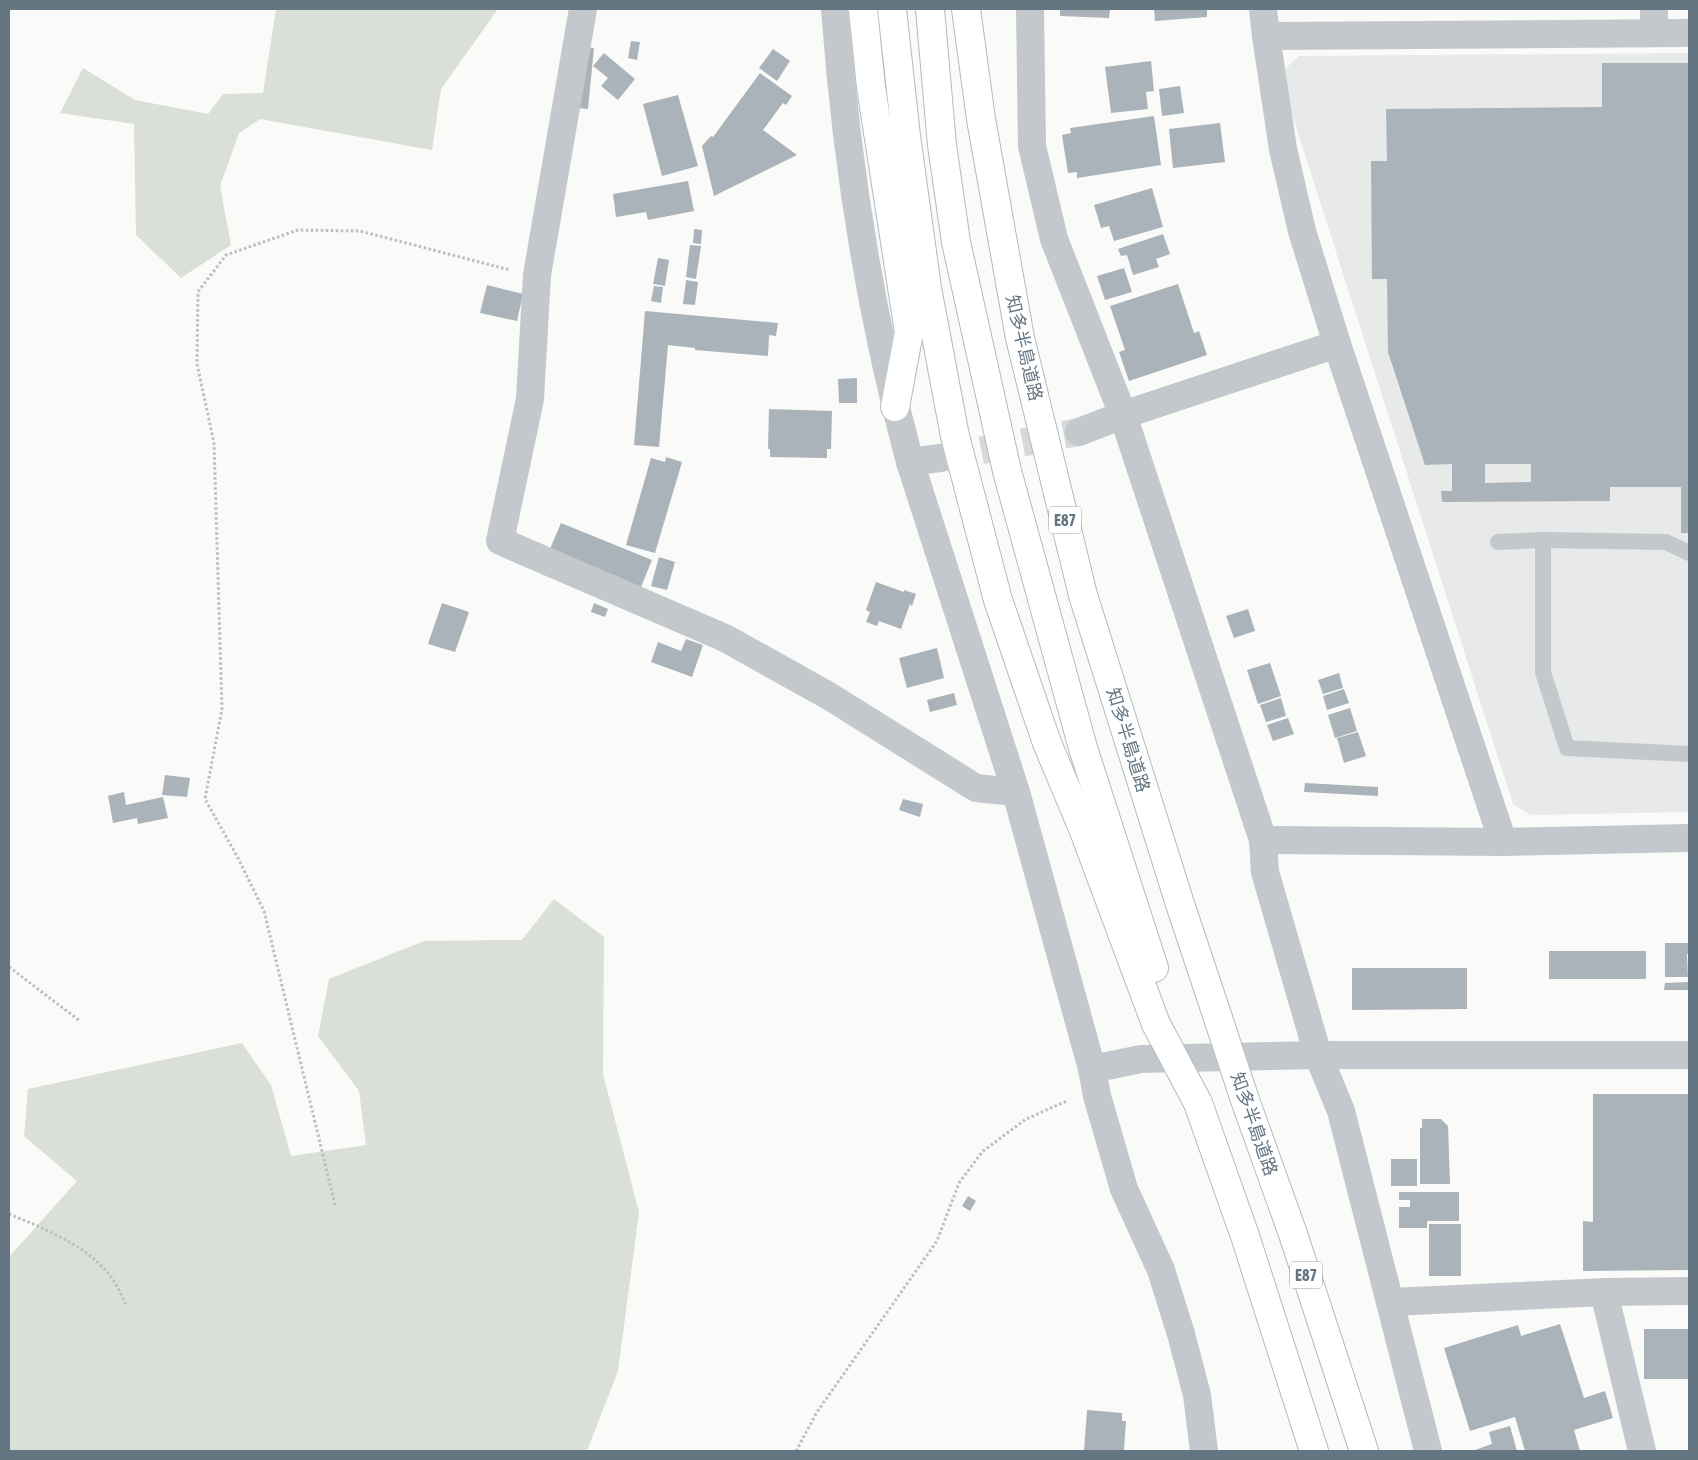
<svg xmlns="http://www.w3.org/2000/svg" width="1698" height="1460" viewBox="0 0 1698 1460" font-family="'Asap Condensed','Noto Sans JP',sans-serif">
<rect width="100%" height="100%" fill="#fafaf8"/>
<polygon fill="#e8e9e9" points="1689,53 1689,812 1531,815 1513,804 1281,80 1286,68 1299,56"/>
<g fill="#dadfd7">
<polygon points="276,9 498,9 441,89 432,150 260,119 239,133 220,186 231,245 181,278 136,235 134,124 60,113 83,68 135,100 208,114 223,94 263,93"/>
<polygon points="554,899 604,937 603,1074 639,1212 618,1371 587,1451 9,1451 9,1257 77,1181 24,1136 28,1089 242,1043 271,1085 291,1156 366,1145 359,1091 318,1036 329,979 424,941 522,940"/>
</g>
<g fill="#aab3b9" fill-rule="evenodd">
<polygon points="1060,9 1110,9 1109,18 1060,16"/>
<polygon points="1154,9 1207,9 1207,17 1155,21"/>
<polygon points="631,41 640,42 637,60 628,58"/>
<polygon points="585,47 594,48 588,109 578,108"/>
<polygon points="773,49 790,61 777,81 759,68"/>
<polygon points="604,53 635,79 618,100 601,86 608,78 593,66"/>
<polygon points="1151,61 1154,91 1146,92 1148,109 1111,113 1105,67"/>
<path d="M1602,63H1689V533H1681V487H1610V501L1442,502L1441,491H1452V464L1425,465L1388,352L1387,279H1372L1371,161H1387L1386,109L1602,107ZM1485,464H1531V482L1485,483Z"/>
<polygon points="760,73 792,96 786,105 783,103 763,130 797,155 714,196 702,146 711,136 713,137"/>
<polygon points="1180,86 1184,113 1162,116 1159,89"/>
<polygon points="678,95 698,166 662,176 643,104"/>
<polygon points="1154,116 1161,165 1077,178 1077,172 1068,173 1062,135 1071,133 1070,128"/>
<polygon points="1220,123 1225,162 1173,168 1169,129"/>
<polygon points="688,181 694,211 648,220 646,212 616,217 613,194"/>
<polygon points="1152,188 1163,227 1114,241 1109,226 1101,228 1094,205"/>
<polygon points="694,229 702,230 701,244 693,243"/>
<polygon points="1163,234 1170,254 1156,259 1159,267 1133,275 1127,255 1121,256 1118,249"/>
<polygon points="690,245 701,246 696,279 686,277"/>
<polygon points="658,258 669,260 665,286 653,284"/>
<polygon points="1124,268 1132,292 1105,300 1097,276"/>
<polygon points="686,280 698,282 695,305 683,304"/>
<polygon points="1178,284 1194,333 1199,331 1207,355 1129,381 1119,352 1125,350 1110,306"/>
<polygon points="487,285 523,294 517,321 480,313"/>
<polygon points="654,286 663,287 661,303 651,301"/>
<polygon points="645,311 778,323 776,336 769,335 768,356 695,350 695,348 668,345 659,447 634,445"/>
<polygon points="857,378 857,403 839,403 838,379"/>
<polygon points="769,409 832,411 831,449 827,449 827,458 770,457 770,449 768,449"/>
<polygon points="666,457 682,462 655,553 626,545 651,458 665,462"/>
<polygon points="561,523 652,560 641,587 550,549"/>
<polygon points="659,557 675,562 667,590 651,586"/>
<polygon points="876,582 904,592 904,590 916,594 912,606 910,604 901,629 879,621 877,626 866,622 870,612 866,610"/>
<polygon points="442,603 469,612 455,652 428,644"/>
<polygon points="594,603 608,609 605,617 591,612"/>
<polygon points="1248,609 1255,631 1234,638 1226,616"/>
<polygon points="686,639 703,645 692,677 651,662 658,642 681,651"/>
<polygon points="937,648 944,678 907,688 899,658"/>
<polygon points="1270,663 1281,696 1258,704 1247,670"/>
<polygon points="1339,673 1343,688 1323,694 1318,680"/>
<polygon points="1344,689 1349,703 1327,710 1323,696"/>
<polygon points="954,693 957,705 930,712 927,700"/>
<polygon points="1281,698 1286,716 1266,722 1260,705"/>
<polygon points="1350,708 1357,731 1335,738 1328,715"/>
<polygon points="1288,718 1294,734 1273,741 1267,725"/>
<polygon points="1358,732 1366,756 1344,763 1337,738"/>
<polygon points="165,775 190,778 187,797 162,795"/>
<polygon points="1305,783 1378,787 1378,796 1304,792"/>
<polygon points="124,792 126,805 163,797 168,818 138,824 137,818 113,823 108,796"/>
<polygon points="903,799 923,804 920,817 899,810"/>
<polygon points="1665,943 1689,943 1689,954 1687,954 1688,977 1665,977"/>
<rect x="1549" y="951" width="97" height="28"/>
<polygon points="1352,968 1467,968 1467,1009 1352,1010"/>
<polygon points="1689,982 1689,990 1664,990 1665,983"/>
<polygon points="1593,1094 1689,1094 1689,1270 1583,1271 1583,1221 1593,1222"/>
<polygon points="1422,1119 1441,1119 1448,1126 1450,1184 1420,1184 1420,1128 1422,1128"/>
<rect x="1391" y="1159" width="26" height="27"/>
<polygon points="1399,1192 1459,1192 1459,1221 1427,1221 1427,1228 1399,1228 1399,1207 1410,1207 1410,1200 1399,1200"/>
<polygon points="968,1196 976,1201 970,1211 962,1206"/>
<rect x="1429" y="1224" width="32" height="52"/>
<polygon points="1560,1324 1584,1398 1605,1391 1613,1418 1574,1430 1580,1451 1525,1451 1515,1417 1470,1431 1444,1348 1518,1325 1521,1336"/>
<rect x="1644" y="1329" width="45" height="50"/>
<polygon points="1087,1410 1122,1413 1122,1421 1126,1421 1124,1450 1084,1451"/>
<polygon points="1510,1426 1517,1451 1472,1451 1492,1444 1489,1432"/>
</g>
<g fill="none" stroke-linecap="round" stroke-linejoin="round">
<polyline stroke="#d5d9db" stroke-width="28" stroke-dasharray="28 14" stroke-linecap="butt" points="940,458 1079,432"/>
<g stroke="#b4b9bd" stroke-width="30">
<g id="motorway">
<polyline points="863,9 871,87 909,332 895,407"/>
<polyline points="892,9 906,136 927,288 955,436 998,600 1047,743 1084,831 1156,1024"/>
<polyline points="930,9 942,145 956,242 1007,471 1083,748 1154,968"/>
<polyline points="966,9 981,119 1020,338 1083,595 1180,904 1218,1018"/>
<polyline points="1245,1100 1293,1234 1364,1451"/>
<polyline points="1198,1103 1245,1236 1314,1451"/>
</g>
</g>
<g stroke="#bbbfc2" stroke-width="3" stroke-dasharray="2.5 2.5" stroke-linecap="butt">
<polyline points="9,967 80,1021"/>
<polyline points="335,1205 264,911 238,858 205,799 222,709 214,443 197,364 198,292 226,255 298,230 360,231 510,270"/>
<path d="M9,1214C43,1228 88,1246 111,1277C117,1285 121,1295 126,1304"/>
<polyline points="796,1451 817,1412 937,1241 959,1183 982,1152 1026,1119 1067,1101"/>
</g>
<g stroke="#c3c8cc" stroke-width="16">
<polyline points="1543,540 1543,672 1567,748 1689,754"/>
<polyline points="1498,542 1543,540 1666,542 1689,553"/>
</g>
<g stroke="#c3c8cc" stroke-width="28">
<polyline points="583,9 537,275 530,399 500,541 725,638 829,696 976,788 1016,792"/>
<path d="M835,9C846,161 870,314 910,462L1016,792L1092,1069"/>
<polyline points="1030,9 1032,146 1054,239 1123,415 1263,840 1265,872 1318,1055 1341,1111 1428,1451"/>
<polyline points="1263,9 1266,36 1283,149 1302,231 1337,344 1503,842"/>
<polyline points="1654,33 1654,9"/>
<polyline points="1266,36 1689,33"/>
<polyline points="1079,432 1123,415 1337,344"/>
<polyline points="910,462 940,458"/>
<polyline points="1263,840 1503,842 1689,838"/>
<polyline points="1604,1292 1642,1451"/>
<polyline points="1391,1302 1604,1292 1689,1291"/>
</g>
<polyline stroke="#c3c8cc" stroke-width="28" points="1204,1451 1197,1395 1181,1334 1161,1270 1124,1189 1097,1096 1092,1069 1141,1059 1318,1055 1689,1055"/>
<use href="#motorway" stroke="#fff" stroke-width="28"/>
<g stroke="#b4b9bd" stroke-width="30" stroke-linecap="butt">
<g id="motorway-bridge">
<polyline points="1218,1018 1245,1100"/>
<polyline points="1156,1024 1198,1103"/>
</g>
</g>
<use href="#motorway-bridge" stroke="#fff" stroke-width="28"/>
</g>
<g text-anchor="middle" stroke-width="5" stroke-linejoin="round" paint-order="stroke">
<g fill="#fff" stroke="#939fa8" stroke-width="1">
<rect x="1049" y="506.5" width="32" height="27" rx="4"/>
<rect x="1290" y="1261.5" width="32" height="27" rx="4"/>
</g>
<g font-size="16" font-weight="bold" fill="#657683">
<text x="1065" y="526">E87</text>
<text x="1306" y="1281">E87</text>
</g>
<g font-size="18" fill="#657683" stroke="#fff">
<text transform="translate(1024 348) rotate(77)" y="6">知多半島道路</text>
<text transform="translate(1128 740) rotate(73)" y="6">知多半島道路</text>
<text transform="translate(1254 1124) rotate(71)" y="6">知多半島道路</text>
</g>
</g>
<rect width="1698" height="1460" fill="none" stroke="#657683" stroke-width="20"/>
</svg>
